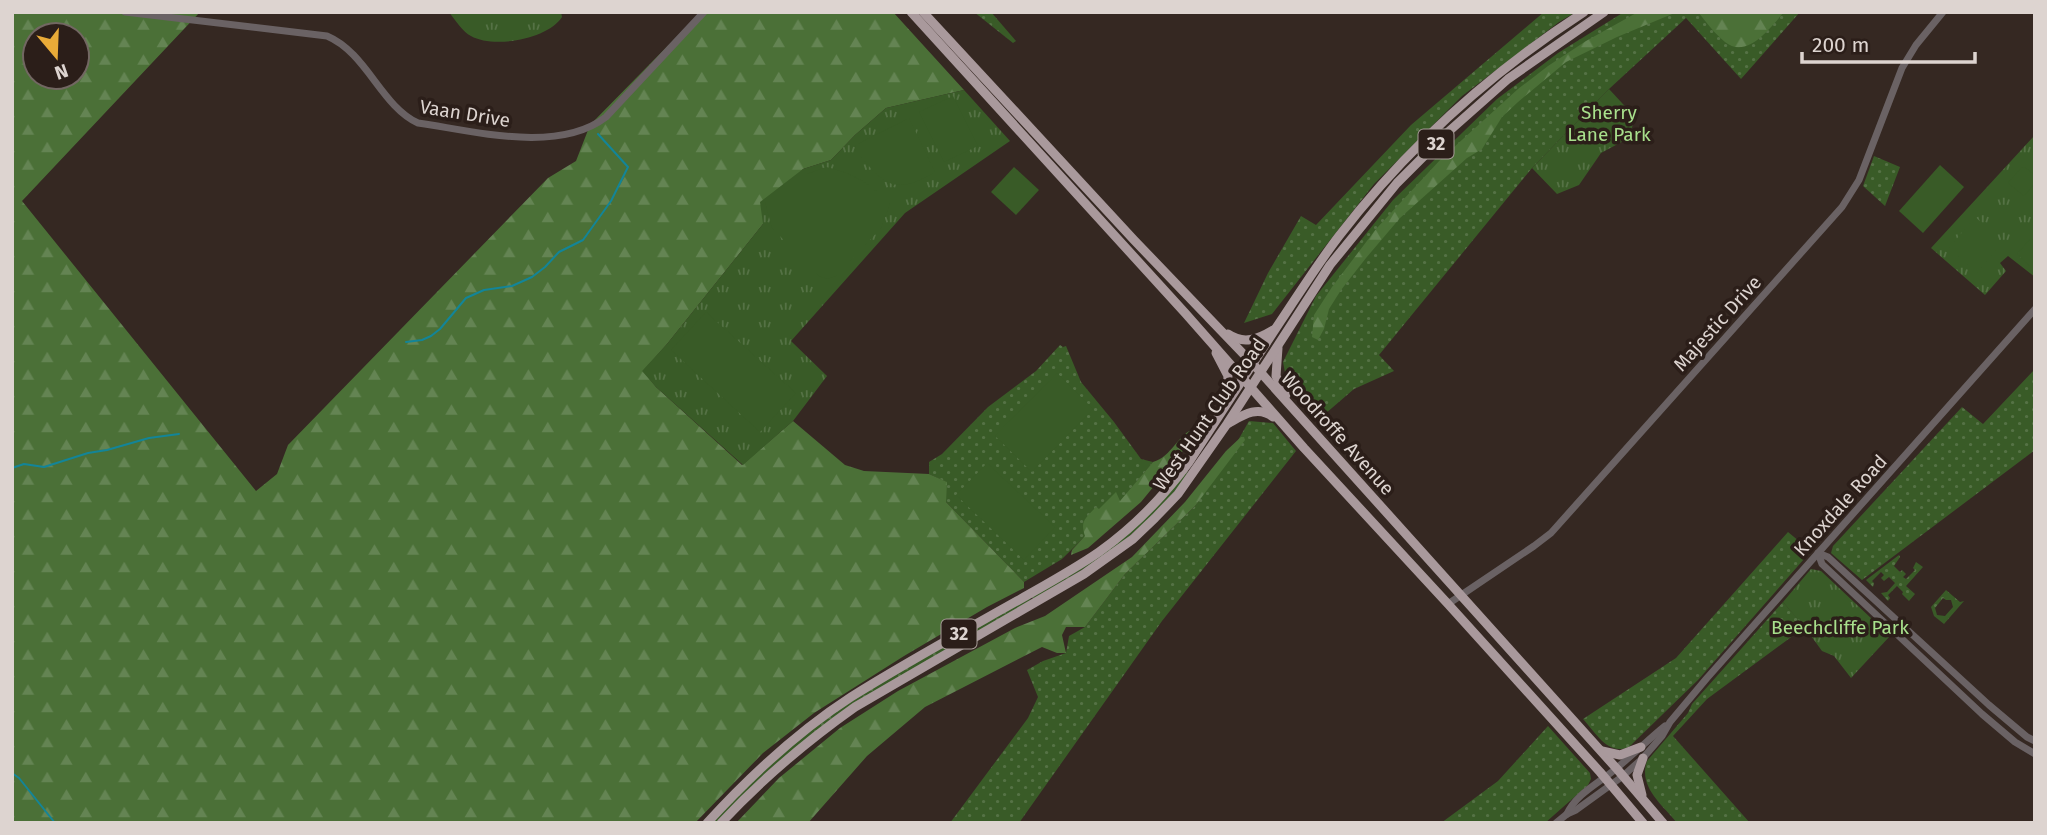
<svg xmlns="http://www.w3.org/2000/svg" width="2047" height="835" viewBox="0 0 2047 835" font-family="'Fira Sans',sans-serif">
<defs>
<pattern id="grass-dots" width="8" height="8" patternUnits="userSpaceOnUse" patternTransform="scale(1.75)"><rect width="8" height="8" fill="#395b27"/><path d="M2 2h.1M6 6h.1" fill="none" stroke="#557245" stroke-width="1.8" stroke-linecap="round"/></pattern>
<pattern id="forest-firs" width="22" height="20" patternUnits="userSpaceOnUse" patternTransform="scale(1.75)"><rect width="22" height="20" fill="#4b7037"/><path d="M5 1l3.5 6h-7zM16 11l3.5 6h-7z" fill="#648453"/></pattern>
<pattern id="park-tufts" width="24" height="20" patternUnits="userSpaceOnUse" patternTransform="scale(1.75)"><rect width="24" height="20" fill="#395b27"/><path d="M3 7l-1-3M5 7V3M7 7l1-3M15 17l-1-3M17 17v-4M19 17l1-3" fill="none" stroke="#557245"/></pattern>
</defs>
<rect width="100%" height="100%" fill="#352822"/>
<g fill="url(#grass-dots)" fill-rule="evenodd">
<polygon points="974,12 991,12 1016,41 1013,43"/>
<polygon points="1544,12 1576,12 1559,22 1462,96 1374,184 1272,314 1244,323 1268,273 1301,216 1316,225 1411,125"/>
<polygon points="1624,12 1800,12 1741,79 1686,18 1609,89 1532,168 1379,355 1394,371 1354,389 1318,420 1287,383 1283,362 1316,296 1393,200 1497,99 1558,53"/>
<polygon points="1874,156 1900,167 1885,206 1863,186"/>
<polygon points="1060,345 1063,347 1066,346 1081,382 1114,422 1141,459 1153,462 1120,502 1062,559 1024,582 946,502 946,482 929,474 929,462 942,454 988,407 1036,371"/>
<polygon points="2035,369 2035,450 1862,580 1831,553 1833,546 1962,407 1983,424"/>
<polygon points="1249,421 1273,423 1296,451 1162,621 1019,823 950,823 1028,718 1038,697 1027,670 1043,661 1066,653 1069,636 1085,627 1125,574 1195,506 1225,463"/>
<path d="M1186,471H1188C1182,485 1172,495 1161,506C1122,548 1082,570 1033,599L1032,597L1079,568Z"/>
<path d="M1788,532L1811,551L1698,680L1629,747C1608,756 1596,733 1583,719L1676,658Z"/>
<polygon points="1899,555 1900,557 1894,566 1900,572 1902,570 1906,574 1903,577 1906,579 1915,570 1913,568 1916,562 1923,567 1906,586 1915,594 1909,601 1902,594 1903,592 1897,586 1888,595 1890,598 1888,601 1881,593 1887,592 1895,583 1889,577 1884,581 1881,578 1884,575 1881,572 1872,581 1874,583 1873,587 1866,580"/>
<path d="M1946,590L1960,602L1964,601L1944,624L1934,616L1931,607ZM1943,598L1946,600H1951L1953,607L1945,616L1937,615L1935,608Z"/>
<path d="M1029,598L1031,600L833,718L772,767L717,823H712C747,785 784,748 827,718C890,673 961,637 1029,598Z"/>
<path d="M1783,602L1805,627L1707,699L1673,736L1750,823H1677C1662,804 1638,787 1647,761L1688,713L1692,704Z"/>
<polygon points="1548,726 1590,773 1591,779 1588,785 1545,823 1441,823 1498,781"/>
</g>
<g fill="url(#forest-firs)" fill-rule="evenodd">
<path d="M12,12H200L22,201L256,491L277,474L288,445L548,178L576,161L590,125L701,12H893L964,90L886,108L855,135L831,160L803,169L763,224L667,344L643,371L656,387L742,465L793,421L845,465L864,471L929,474L947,482L946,502L1024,582V588L987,607L904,656L814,713L763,753L695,823H12ZM35,35H77V77H35Z"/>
<polygon points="1638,12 1677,12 1617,37 1566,62 1518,102 1502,117 1482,149 1467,158 1400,218 1366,258 1341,290 1329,309 1324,329 1318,340 1312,337 1314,315 1332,287 1376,229 1441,159 1518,89 1548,66 1586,41"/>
<path d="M1698,12H1784C1771,27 1747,60 1725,42C1715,34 1706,22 1698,12Z"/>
<path d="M1196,428L1195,436L1141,502L1088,548L1071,555L1072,550L1085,536C1080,521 1085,519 1096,507L1099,509L1116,492L1120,501L1153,462C1172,457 1178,433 1196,428Z"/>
<polygon points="1241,437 1244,437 1245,440 1195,506 1125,574 1085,627 1066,627 1062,635 1066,653 1057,653 1042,647 925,707 867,756 808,823 736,823 779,778 840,728 898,691 1015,628 1045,616 1132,557 1185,502 1226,451"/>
</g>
<g fill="url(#park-tufts)">
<path d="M449,12H561L562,17C548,39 494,49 471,36C463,32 455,20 449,12Z"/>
<polygon points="1609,89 1635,117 1629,138 1601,153 1579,185 1557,194 1532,168"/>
<polygon points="964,90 1010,141 905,213 791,341 827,376 793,421 743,465 656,387 642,371 667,344 763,224 760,202 803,169 831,160 855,135 886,108"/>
<polygon points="2035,135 2035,277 2008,256 2000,263 2006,271 1985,295 1931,248"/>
<polygon points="1811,569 1821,571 1890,636 1851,678 1834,656 1822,651 1806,629 1783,602"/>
</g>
<g fill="#395b27">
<polygon points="953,96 978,146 944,162 919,112"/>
<path d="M909,118L935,172C893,197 884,184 855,150L856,145Z"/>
<polygon points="1940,165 1964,187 1923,233 1899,211"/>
<path d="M826,167C855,174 869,183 890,204L881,228L836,276L827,279L819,276L772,228L765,202L807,174Z"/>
<polygon points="1014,167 1039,190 1016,215 991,192"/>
<polygon points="2024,167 2035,175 2035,183 2024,196 2008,183 2021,168"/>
<polygon points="1975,217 1996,235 1996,250 1977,273 1949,248"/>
<polygon points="2031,238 2035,241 2033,267 2031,267 2017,254"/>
<polygon points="706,312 796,393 760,432 671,350"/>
<polygon points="1057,373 1093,409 1032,472 995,436"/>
<polygon points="987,463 1055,527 1024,560 956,495"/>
</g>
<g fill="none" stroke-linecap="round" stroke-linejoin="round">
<g stroke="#138598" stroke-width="2">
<polyline points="406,342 422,340 431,336 440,329 466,298 484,290 512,286 532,277 545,267 559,252 583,240 611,201 628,167 598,134"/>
<polyline points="12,468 24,464 44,467 88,453 107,450 149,438 179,434"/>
<polyline points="12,773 19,778 55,823"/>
</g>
<g stroke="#6a6264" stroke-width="7">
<path d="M125,12L327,36C367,53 381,106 418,123C474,131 558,154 606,117L704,12"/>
<polyline points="1818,553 1822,564 1982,714 2015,742 2035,754"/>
<polyline points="1818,553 1828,557 1989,705 2027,737 2035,741"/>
<polyline points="1448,604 1534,546 1551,533 1842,207 1859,180 1902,68 1916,45 1943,12"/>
<path d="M1567,814C1576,793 1603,781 1619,766C1635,753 1649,739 1665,726"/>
<polyline points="1556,823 1567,814 1576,810 1623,776 1643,758 1662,736 1670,722 1707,678 2035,309"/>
</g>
<g stroke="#a9999c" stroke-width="9">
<polyline points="911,12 1186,314 1304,448 1448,604 1600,772 1643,823"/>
<polyline points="923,12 1134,240 1253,364 1617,769 1663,823"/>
<path d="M1228,334C1244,345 1258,339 1273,330"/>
<polyline points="1278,348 1276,376 1286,395"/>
<polyline points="1216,353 1228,376 1226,403"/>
<path d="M1229,423C1243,415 1258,405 1273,417"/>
<polyline points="1602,751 1620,755 1641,747"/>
<polyline points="1642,795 1637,775 1643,758"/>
<path d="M707,823C751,775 797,732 851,697C905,663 962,632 1017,601C1045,585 1073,570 1099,552C1134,527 1164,496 1189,462C1218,417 1247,373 1276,328C1297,297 1316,266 1339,236C1407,148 1490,73 1584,12"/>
<path d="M721,823C762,779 807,741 855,707L1084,574L1133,539L1155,518L1178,494L1227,424L1330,265L1397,183L1447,133L1508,79L1604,12"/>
</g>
</g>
<g text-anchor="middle" stroke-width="7" stroke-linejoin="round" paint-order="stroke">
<g fill="#2b1e19" stroke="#a89d99" stroke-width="2">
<rect x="1418.5" y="129.5" width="35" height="29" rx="5"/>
<rect x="941.5" y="619.5" width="35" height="29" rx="5"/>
</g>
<g font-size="18" font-weight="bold" fill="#ddd4d0">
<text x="1436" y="150">32</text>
<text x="959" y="640">32</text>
</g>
<g font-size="19" fill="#a8e08c" stroke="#2b1e19">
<text x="1609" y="119">Sherry<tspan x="1609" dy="22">Lane Park</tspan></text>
<text x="1840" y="634">Beechcliffe Park</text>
</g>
<g font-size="19" fill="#ddd4d0" stroke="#2b1e19">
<text transform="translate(465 113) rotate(9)" y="7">Vaan Drive</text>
<text transform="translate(1717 323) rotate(-48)" y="7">Majestic Drive</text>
<text transform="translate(1209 414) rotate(-55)" y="7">West Hunt Club Road</text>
<text transform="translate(1338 433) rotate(48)" y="7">Woodroffe Avenue</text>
<text transform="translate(1840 505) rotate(-48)" y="7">Knoxdale Road</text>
</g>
</g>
<rect width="2047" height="835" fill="none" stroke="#ddd4d0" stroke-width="28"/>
<g transform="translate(56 56) rotate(161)"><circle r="33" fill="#2b1e19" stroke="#726762" stroke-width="2"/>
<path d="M0-5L12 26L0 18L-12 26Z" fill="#e9ab38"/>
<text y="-10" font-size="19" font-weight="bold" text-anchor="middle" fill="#ddd4d0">N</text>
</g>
<path d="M1802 52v10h173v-10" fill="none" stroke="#ddd4d0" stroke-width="3.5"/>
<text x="1812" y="52" font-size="21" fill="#ddd4d0" stroke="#2b1e19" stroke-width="5" paint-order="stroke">200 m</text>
</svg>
